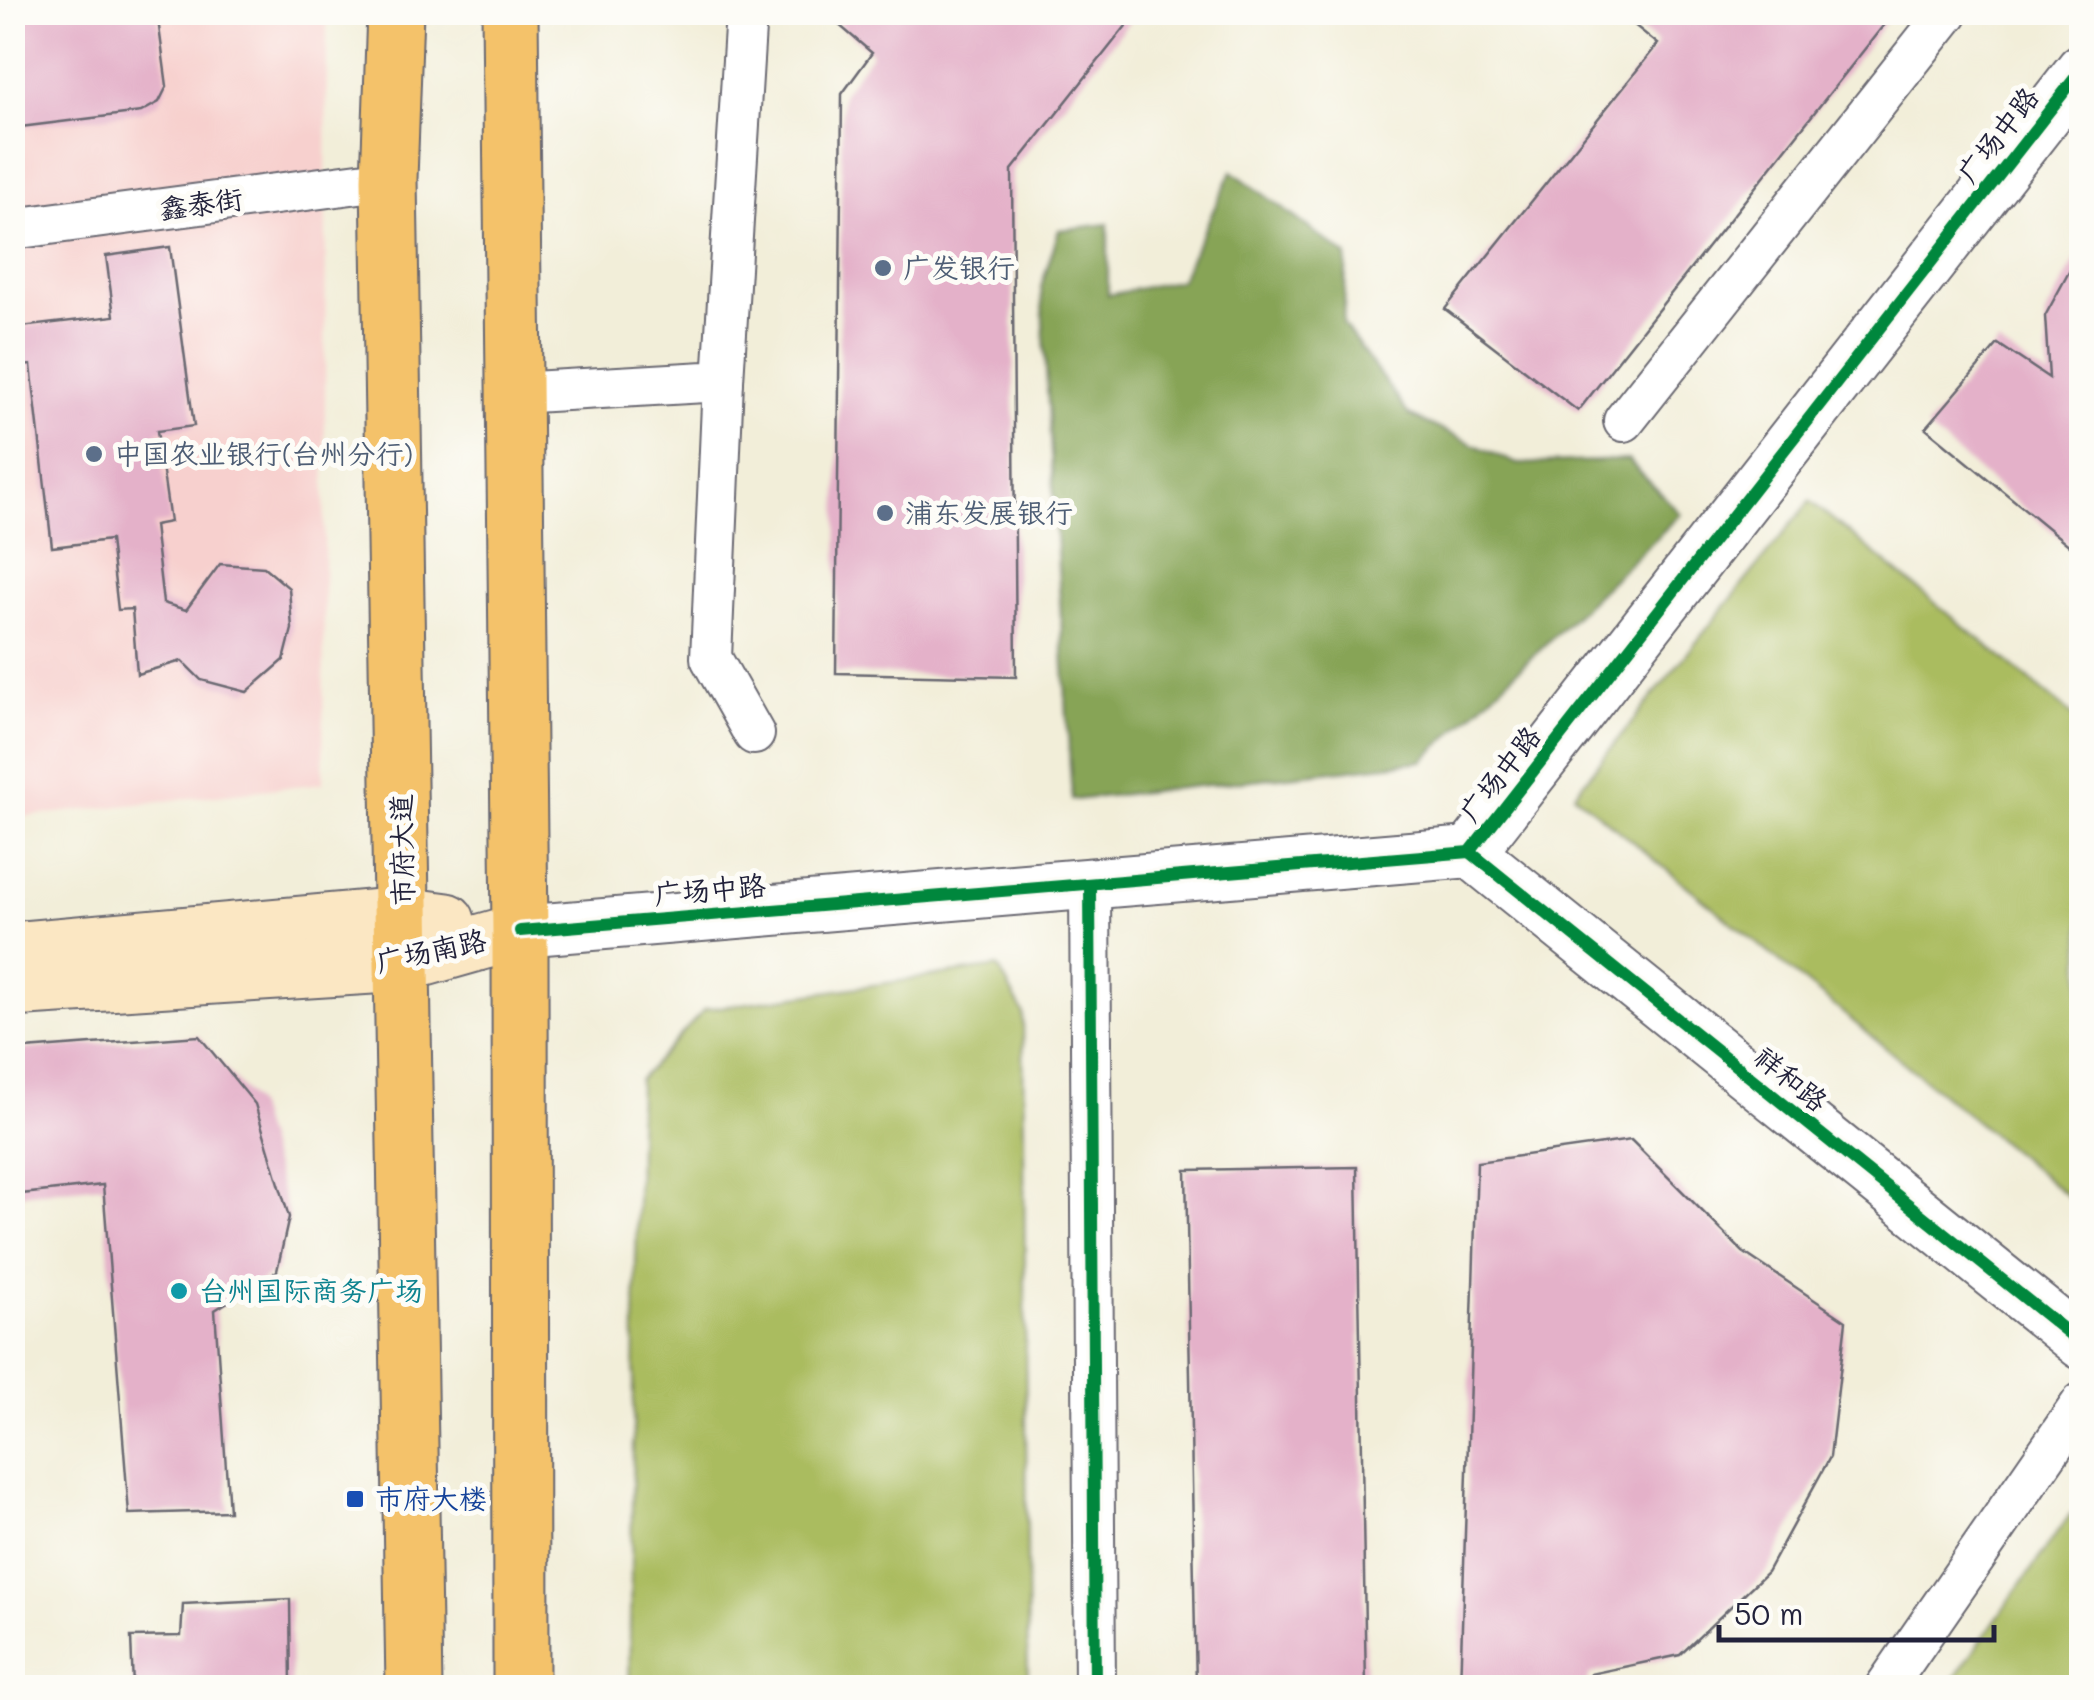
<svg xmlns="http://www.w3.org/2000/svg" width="2094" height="1700" viewBox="0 0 2094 1700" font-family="Mali,'LXGW WenKai TC',sans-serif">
<rect width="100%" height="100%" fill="#fdfcf7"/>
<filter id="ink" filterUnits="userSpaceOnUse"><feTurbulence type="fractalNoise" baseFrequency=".01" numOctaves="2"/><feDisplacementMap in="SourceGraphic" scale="20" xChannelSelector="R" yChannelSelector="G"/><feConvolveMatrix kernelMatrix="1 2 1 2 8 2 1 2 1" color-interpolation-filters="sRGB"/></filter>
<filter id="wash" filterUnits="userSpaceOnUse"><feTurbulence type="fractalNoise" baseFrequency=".0048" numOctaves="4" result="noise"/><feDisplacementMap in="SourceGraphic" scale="40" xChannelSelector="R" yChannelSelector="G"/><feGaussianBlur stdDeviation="2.25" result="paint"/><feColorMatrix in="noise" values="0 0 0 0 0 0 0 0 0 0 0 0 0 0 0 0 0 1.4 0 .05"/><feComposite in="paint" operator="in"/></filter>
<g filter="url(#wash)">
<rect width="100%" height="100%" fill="#f2eed9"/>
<polygon fill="#f7d0ce" points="12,13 327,13 323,783 13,818"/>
<g fill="#aabc5f" stroke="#666f4d" stroke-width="2.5">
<polygon points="1810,501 2081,722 2081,1207 1574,794"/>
<polygon points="998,967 1023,1013 1028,1687 629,1687 639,1080 705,1009"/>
<polygon points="2070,1515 2081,1522 2081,1687 1948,1687"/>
</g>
<polygon fill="#87a456" stroke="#546348" stroke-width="2.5" points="1232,171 1347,256 1343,324 1409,415 1517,464 1628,460 1681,514 1423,761 1072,800 1041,287 1059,230 1108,224 1108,295 1180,280"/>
<g id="blocks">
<g fill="#e4b1c9">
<polygon points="12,12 157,12 167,86 159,102 141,112 12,128"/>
<polygon points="847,12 1137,12 1012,170 1016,677 836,673 842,94 872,53 838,24"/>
<polygon points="1618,12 1894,12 1578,411 1445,309 1658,44"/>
<polygon points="170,247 194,426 157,431 170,522 154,525 163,603 186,610 220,564 264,567 289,588 292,629 284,660 247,692 201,680 182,661 137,674 132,609 118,610 110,540 52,547 31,365 12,367 12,328 114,316 106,256"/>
<polygon points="2082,248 2082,556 1926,428 1998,344 2049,378 2045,316"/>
<polygon points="199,1036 255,1104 289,1217 277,1271 215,1310 229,1511 129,1514 103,1185 12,1195 12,1050"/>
<polygon points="1631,1140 1743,1252 1846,1321 1830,1457 1767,1572 1680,1655 1590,1674 1586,1688 1460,1688 1477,1162"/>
<polygon points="1357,1167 1366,1688 1196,1688 1186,1170"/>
<polygon points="290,1599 291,1688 133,1688 131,1637 181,1636 183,1604"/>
</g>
</g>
</g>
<g filter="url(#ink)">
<use href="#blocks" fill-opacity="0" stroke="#6b6972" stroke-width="2.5"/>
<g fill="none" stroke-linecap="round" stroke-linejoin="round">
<g stroke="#6b6972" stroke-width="44">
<g id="minor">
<polyline points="12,229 389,179"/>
<polyline points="723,381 711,658 754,734"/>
<polyline points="514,393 723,381 746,12"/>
<polyline points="1624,421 1948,12"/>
<polyline points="1090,884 1095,1688"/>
<polyline points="1885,1688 2082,1403"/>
</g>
</g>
<g stroke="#6b6972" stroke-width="54">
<g id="tertiary">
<polyline points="1470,852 2082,1344"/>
<polyline points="520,931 1470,852 2082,69"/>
</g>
</g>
<g stroke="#6b6972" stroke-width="59">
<g id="secondary">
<polyline points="12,950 403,915 447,921"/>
<polyline points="12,989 404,964 520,931"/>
</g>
</g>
<g stroke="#6b6972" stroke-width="59">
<g id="primary">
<polyline points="395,12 389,179 414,1688"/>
<polyline points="510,12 520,931 521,1688"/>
</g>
</g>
<use href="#minor" stroke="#fff" stroke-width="40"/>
<use href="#tertiary" stroke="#fff" stroke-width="50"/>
<use href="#secondary" stroke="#fbe7c3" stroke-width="55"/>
<use href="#primary" stroke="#f4c26a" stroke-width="55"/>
<g stroke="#fdfcf7" stroke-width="19">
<g id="cycleway">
<polyline points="1470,852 2082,1344"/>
<polyline points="1090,884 1095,1688"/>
<polyline points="520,931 1470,852 2082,69"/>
</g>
</g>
<use href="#cycleway" stroke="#00873e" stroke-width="12"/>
</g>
</g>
<g fill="#5c6f8a" stroke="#fdfcf7" stroke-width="4">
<circle cx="883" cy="268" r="10"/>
<circle cx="94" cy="454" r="10"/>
<circle cx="885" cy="513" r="10"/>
</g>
<circle fill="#0f9aa8" stroke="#fdfcf7" stroke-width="4" cx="179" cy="1291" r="10"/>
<rect fill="#1a4fb4" stroke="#fdfcf7" stroke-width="4" x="345" y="1489" width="20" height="20" rx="5"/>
<g text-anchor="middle" stroke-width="10" stroke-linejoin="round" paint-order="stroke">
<g font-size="28" fill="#22223b" stroke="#fdfcf7">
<text transform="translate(1998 135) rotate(-52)" y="10">广场中路</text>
<text transform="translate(201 204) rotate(-8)" y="10">鑫泰街</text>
<text transform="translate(1500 774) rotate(-52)" y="10">广场中路</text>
<text transform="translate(402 850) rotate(-91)" y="10">市府大道</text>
<text transform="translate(710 890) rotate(-5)" y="10">广场中路</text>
<text transform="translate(431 951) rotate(-12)" y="10">广场南路</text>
<text transform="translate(1791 1079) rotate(39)" y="10">祥和路</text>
</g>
<g font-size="28" fill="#4e5e75" stroke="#fdfcf7" text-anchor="start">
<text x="903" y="278">广发银行</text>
<text x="114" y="464">中国农业银行(台州分行)</text>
<text x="905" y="523">浦东发展银行</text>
</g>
<g font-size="28" fill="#0d838f" stroke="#fdfcf7" text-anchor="start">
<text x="199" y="1301">台州国际商务广场</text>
</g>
<g font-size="28" fill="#164399" stroke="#fdfcf7" text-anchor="start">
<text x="375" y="1509">市府大楼</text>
</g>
</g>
<rect width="2094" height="1700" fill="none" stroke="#fdfcf7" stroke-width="50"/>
<path d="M1719 1625v15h275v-15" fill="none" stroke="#22223b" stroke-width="5"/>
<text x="1734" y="1625" font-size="30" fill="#22223b" stroke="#fdfcf7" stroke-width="8" paint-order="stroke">50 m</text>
</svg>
